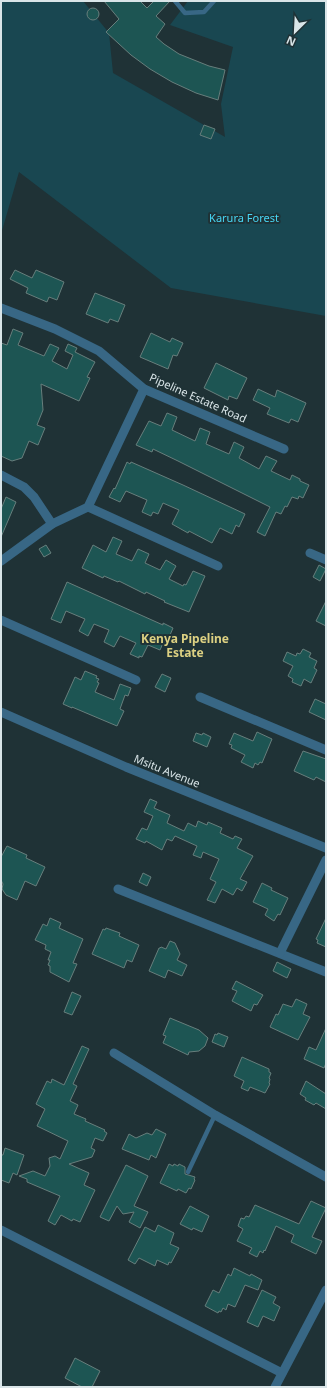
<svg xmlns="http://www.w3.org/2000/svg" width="327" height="1388" viewBox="0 0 327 1388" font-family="'Noto Sans',sans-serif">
<rect width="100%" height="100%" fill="#1f3236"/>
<polygon fill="#194751" points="1,1 83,1 109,33 113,73 225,137 221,104 233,47 170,25 188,1 326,1 326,316 171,288 19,172 1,234"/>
<g fill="#1d5553" stroke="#677e7c">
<polygon points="104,1 140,1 147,8 154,1 170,1 156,16 165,24 156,37 164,44 179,54 209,66 225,70 218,100 196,93 172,82 150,69 131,55 106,32 119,19"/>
<circle cx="93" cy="14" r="6"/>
<polygon points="204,125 215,129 211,139 200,135"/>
<polygon points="15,270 32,278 36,270 64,282 57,300 49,297 47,302 26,293 28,288 10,279"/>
<polygon points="95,293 125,305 118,322 110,319 108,323 86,314"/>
<polygon points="13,329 23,333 18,345 44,356 50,344 59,348 52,361 67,369 73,355 65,351 68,344 77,348 75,352 95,362 87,377 90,378 79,401 41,384 43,410 37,425 45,428 38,445 29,441 22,458 12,461 1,456 1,343 7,345"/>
<polygon points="151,333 170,342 172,338 183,343 177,356 173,355 168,369 140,357"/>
<polygon points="216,363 247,378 237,399 229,396 228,400 204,388"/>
<polygon points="258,389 275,397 277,390 306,403 298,422 291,419 289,423 267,414 270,408 253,400"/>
<polygon points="167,413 177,417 172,430 195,441 200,428 210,432 206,444 229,454 234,442 244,447 239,458 259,469 266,456 277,461 271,471 290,480 292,475 300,479 300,481 309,485 303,498 299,496 298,499 292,497 287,507 285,506 281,514 276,512 265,536 257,532 270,507 178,461 153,449 152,452 136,445 149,421 161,426"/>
<polygon points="127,462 130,464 131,462 183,485 245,514 239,527 236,525 232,534 220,528 212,543 189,531 188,533 172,524 179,510 163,503 158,514 153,512 151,516 142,512 147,500 126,491 120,502 109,497 114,488 115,489"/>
<polygon points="6,497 16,502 1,537 1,509"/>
<polygon points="113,537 122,541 116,554 132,561 138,549 149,554 145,563 160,570 166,560 176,566 169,579 183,586 184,584 186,585 193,571 205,576 189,612 164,602 165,601 146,592 145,594 119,581 118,582 104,576 103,578 82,568 93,545 106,552"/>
<polygon points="46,545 51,553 44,557 39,549"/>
<polygon points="319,565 326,569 320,581 313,577"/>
<polygon points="67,582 163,625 163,623 173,628 167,642 164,641 160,650 148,645 142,657 139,656 139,658 130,654 136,643 120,636 114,647 104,642 109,630 94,624 88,636 79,631 85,619 66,611 61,623 51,619"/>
<polygon points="326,601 326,626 316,621"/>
<polygon points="303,649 311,653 309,657 317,661 314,668 317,670 311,683 304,679 301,686 292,682 293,679 288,676 293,666 283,661 287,652 296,656 297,653 300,654"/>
<polygon points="85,671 97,676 96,678 99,679 97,682 99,683 95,692 114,700 120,684 131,688 128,696 125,695 120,709 124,711 117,726 72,707 72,708 63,704 75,677 81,680"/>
<polygon points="162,674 171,678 165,692 155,687"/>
<polygon points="315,699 326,704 326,720 309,712"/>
<polygon points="257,732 272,739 262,763 260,762 258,765 255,763 253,768 241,762 245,755 231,748 232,745 229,744 234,733 253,741"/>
<polygon points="196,733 202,735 203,733 211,737 207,747 193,741"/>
<polygon points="303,751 326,759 326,782 316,777 314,780 294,771"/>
<polygon points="150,799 157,802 154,808 170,815 167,823 184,831 188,823 196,827 198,821 207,825 208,822 222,828 220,833 233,839 235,836 242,839 237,848 253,856 240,879 247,882 242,891 237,888 233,895 222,889 215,903 207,900 216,882 210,879 219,859 203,852 201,858 193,855 197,846 175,836 172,841 167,839 162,850 146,841 145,843 136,839 142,828 147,830 153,816 144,812"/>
<polygon points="7,846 27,855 26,858 45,867 36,886 25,881 17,900 6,895 2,889 3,884 1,880 1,857"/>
<polygon points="143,873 151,877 147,886 139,882"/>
<polygon points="262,883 272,888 271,890 288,898 280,915 278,914 274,921 265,915 268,909 253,902"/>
<polygon points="50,918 61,923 59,928 83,939 73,963 77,964 69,982 50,972 50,966 48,965 50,960 48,960 51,952 45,949 46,945 35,940 43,924 47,926"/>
<polygon points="326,918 326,947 317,943 318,940 316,939"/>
<polygon points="106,928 120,933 119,936 139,945 132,962 127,960 124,968 92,954 103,929 105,930"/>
<polygon points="170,941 175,943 180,954 177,960 187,965 182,976 168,970 165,978 149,971 159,948 160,948 161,947 166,949"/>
<polygon points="277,962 291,969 287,978 273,971"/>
<polygon points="236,981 263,995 257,1005 254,1004 251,1011 232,1001 237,991 232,989"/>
<polygon points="72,992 81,996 72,1015 64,1012"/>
<polygon points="296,999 307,1004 303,1014 310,1017 298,1040 270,1027 276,1014 278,1015 283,1004 292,1007"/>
<polygon points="170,1018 199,1030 208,1038 205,1046 199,1051 189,1052 188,1055 163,1043 166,1036 163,1035"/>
<polygon points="326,1028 326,1063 324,1068 304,1059 309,1047 316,1050"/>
<polygon points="218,1033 228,1037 224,1047 212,1042 215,1034 217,1035"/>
<polygon points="82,1046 89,1049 73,1084 77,1086 70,1101 78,1105 74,1114 86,1119 85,1121 105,1130 104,1131 107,1133 103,1141 95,1138 91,1148 95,1150 92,1157 69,1164 89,1173 84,1185 95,1190 80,1222 73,1219 72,1221 61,1215 55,1225 48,1221 60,1196 27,1182 27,1179 19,1176 33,1171 45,1176 50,1166 49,1158 55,1156 60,1159 68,1141 37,1126 45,1109 36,1104 47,1081 51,1083 52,1079 64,1085"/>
<polygon points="242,1057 269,1069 269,1072 271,1073 269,1078 270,1079 269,1083 270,1084 265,1093 250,1087 248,1091 241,1088 244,1081 234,1076"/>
<polygon points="306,1081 326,1094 326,1109 316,1103 314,1105 305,1100 306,1098 300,1094"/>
<polygon points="156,1129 166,1134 156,1158 151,1155 149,1160 122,1149 129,1134 136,1138 147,1133 152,1135"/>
<polygon points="5,1148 24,1155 17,1175 13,1173 9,1183 1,1180 1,1155 3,1155"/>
<polygon points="169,1164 173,1166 174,1164 178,1166 179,1164 185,1167 185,1174 195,1177 194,1179 195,1180 191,1189 189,1188 186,1193 178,1189 177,1191 160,1183"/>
<polygon points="126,1165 148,1176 134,1206 148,1212 140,1228 129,1222 134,1212 123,1214 117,1206 109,1221 100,1217"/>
<polygon points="311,1201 326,1208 312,1237 322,1241 316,1254 291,1242 294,1235 276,1226 265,1251 264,1250 263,1253 260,1251 257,1257 249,1253 252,1248 237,1241 243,1229 238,1226 241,1218 244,1219 246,1216 249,1217 255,1205 299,1224"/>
<polygon points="190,1206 209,1216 202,1232 193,1228 192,1230 180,1224"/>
<polygon points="158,1225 174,1233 170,1244 179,1248 171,1263 169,1262 168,1265 157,1260 155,1266 139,1258 135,1264 128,1260 145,1227 155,1232"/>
<polygon points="234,1268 250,1276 251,1274 262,1280 258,1290 245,1285 235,1307 228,1304 226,1310 223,1308 221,1312 219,1311 218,1313 205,1306 213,1290 219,1293 228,1274 231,1276"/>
<polygon points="262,1290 276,1297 273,1303 280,1307 274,1321 263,1316 258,1327 247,1322"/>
<polygon points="75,1358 100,1371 92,1387 82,1387 65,1378"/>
</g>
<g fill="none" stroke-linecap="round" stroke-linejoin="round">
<g stroke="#386785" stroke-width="4.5">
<polyline points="175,1 185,13 204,12 214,1"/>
<polyline points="188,1172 215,1115"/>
</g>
<g stroke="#386785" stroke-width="9">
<polyline points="1,308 55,329 99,351 144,389 284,449"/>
<polyline points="1,475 24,487 34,497 52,524"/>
<polyline points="88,507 218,566"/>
<polyline points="310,553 326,560"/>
<polyline points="1,561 52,524 88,507 144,389"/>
<polyline points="1,620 136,680"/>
<polyline points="200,697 326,750"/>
<polyline points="1,712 126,767 326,848"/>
<polyline points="118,889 326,972"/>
<polyline points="280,953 326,860"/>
<polyline points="114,1053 215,1115 326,1177"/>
<polyline points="1,1230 282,1373"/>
<polyline points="275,1387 326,1290"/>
</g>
</g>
<g text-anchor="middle" stroke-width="4" stroke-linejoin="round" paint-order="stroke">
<g font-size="11" fill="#47d6f4" stroke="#1f3236">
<text x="244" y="222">Karura Forest</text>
</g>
<g font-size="11" fill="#d9e5e8" stroke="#1f3236">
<text transform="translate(198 398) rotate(24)" y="4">Pipeline Estate Road</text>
<text transform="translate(167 771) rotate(22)" y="4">Msitu Avenue</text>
</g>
<g font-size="12" font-weight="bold" fill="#dcd082" stroke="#1f3236">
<text x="185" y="643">Kenya Pipeline<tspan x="185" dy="14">Estate</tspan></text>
</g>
</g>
<rect width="327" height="1388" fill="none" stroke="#d9e5e8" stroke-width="4"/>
<g transform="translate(295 32) rotate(204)" stroke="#1f3236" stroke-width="3" paint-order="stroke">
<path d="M0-3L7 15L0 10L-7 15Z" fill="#d9e5e8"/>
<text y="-6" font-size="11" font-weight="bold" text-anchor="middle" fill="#d9e5e8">N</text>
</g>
</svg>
